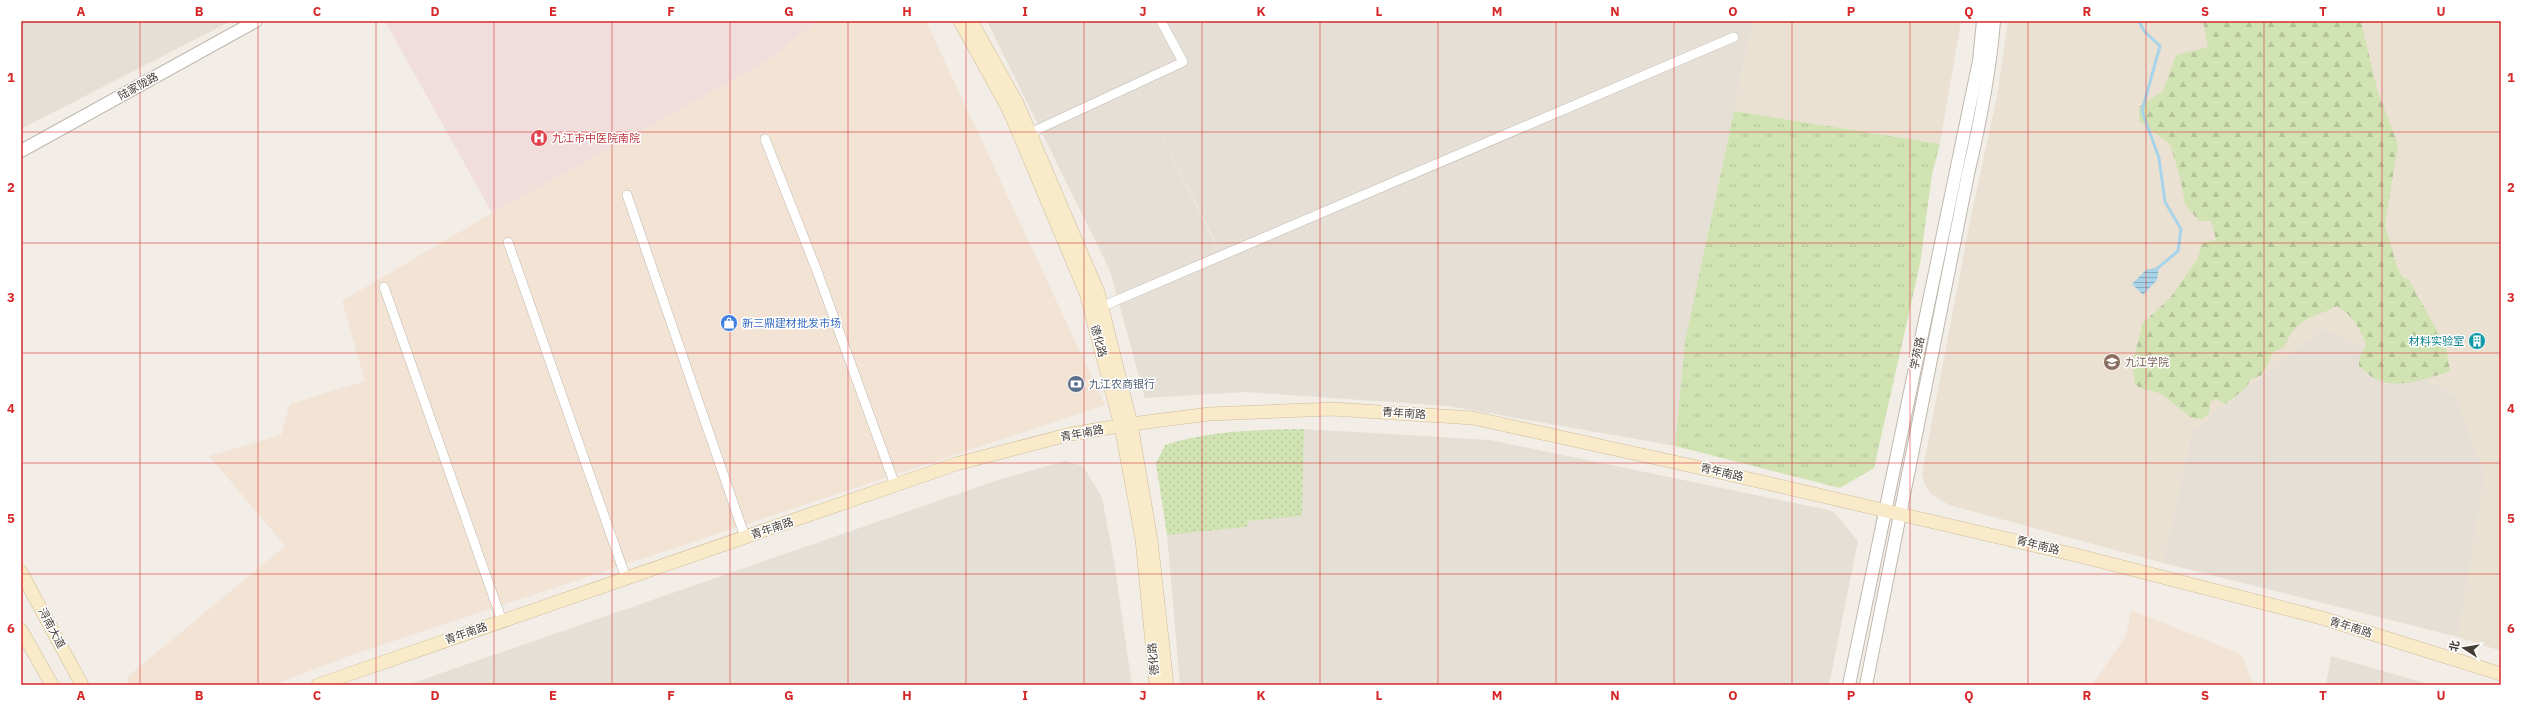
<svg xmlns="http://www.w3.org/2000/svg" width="2522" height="706" viewBox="0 0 2522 706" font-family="'IBM Plex Sans','Noto Sans SC',sans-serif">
<defs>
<pattern id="grass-tufts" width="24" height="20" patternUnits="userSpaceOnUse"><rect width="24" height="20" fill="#d1e2b3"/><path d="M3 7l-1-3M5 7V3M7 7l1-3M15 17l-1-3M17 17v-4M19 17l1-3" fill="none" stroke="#b5c39b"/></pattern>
<pattern id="forest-firs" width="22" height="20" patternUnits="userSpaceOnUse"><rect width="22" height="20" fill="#d1e2b3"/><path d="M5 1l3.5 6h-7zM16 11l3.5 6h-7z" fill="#b5c39b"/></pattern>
<pattern id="park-dots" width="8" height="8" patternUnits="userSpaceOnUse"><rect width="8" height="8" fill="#d1e2b3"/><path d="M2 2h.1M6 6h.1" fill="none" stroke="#b5c39b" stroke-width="1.8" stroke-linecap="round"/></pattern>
<pattern id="water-rules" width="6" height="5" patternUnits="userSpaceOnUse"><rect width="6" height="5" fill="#a8d4e9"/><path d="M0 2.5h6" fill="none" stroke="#8aadbe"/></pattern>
</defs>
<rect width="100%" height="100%" fill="#f2eee7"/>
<g fill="#e5dfd5" fill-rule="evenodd">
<polygon points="21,21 231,21 21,129"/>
<path d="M987,21H1753L1685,341L1675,446L1449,406L1246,392L1145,398L1110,271ZM1118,49L1213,238L1229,272Z"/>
<polygon points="2323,328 2455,395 2485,475 2458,637 2163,563 2192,431"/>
<polygon points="1304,429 1490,440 1833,511 1858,541 1829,685 1180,685 1167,535 1247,527 1248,521 1302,516"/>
<polygon points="1065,461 1083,466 1102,498 1113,554 1132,685 407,685 998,480"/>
<polygon points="2331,656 2432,685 2326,685"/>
</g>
<g fill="#f2e3d4">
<polygon points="817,21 926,21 1105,405 346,657 273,685 123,685 129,682 127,677 285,546 209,456 281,435 290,404 365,381 342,301 492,213 764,63"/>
<polygon points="2131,610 2241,654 2254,685 2092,685 2126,636"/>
</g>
<g fill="#eae1d2">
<polygon points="1753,21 1961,21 1940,144 1734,111"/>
<polygon points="2008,21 2501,21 2501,651 2458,637 2485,475 2455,395 2323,328 2192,431 2163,563 1949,505 1931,494 1925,485 1922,474 1970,221 1997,96"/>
</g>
<polygon fill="#f1dddb" points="385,21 817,21 764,63 492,213"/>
<polygon fill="url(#grass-tufts)" points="1734,111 1940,144 1932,174 1920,264 1874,468 1840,488 1675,446 1685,341"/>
<path fill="url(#forest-firs)" d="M2203,21H2361L2377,89L2398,145L2385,225L2397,266L2402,277L2409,280L2446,347L2450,371C2429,378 2396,391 2374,378C2369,375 2364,370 2359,366V358L2366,346C2361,329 2353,316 2337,306C2310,320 2299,315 2284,347L2273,352L2262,375L2251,379L2245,389L2225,404L2216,399L2210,402L2209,413L2203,419L2191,418L2162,394L2140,388L2135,384L2132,364L2143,323L2170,298L2197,260L2202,243L2216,240L2211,221H2199L2185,204L2180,177L2170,144L2139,121V107L2163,91L2176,55L2208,47Z"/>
<path fill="url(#park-dots)" d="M1304,429L1302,516L1248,521L1247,527L1167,535L1156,463L1165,445C1211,430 1256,430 1304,429Z"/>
<polygon fill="url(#water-rules)" points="2159,267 2157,280 2143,295 2132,284 2146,270"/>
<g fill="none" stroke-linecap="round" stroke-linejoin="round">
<polyline stroke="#a8d4e9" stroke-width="3" points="2139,21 2144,31 2160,46 2142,111 2159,158 2165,202 2181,229 2178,251 2159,267"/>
<g stroke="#bfb8ad" stroke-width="10">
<g id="minor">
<polyline points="1030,133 1183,62 1161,21"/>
<polyline points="765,139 817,271 895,485"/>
<polyline points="627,195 745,537"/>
<polyline points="508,242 626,578"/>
<polyline points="384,287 502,621"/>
<polyline points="1101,307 1734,37"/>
</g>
</g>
<g stroke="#bfb8ad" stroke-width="14">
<g id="tertiary">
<polyline points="21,151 256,21"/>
<polyline points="1849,685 1979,61 1983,21"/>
<path d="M1866,685L1968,174C1980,123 1990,73 1994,21"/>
</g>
</g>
<g stroke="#cdbc9a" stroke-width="14">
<g id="secondary">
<polyline points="960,21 1009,110 1086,293 1121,426 1142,539 1156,685"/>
<polyline points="971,21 1017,103 1098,292 1131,424 1151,540 1167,685"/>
<polyline points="21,572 82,685"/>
<polyline points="21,630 52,685"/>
<polyline points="318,685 956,464 1071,434 1131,424 1209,414 1332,409 1473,418 1715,471 2080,556 2322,618 2501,674"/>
</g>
</g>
<use href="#minor" stroke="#fff" stroke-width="9"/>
<use href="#tertiary" stroke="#fff" stroke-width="12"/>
<use href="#secondary" stroke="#f9eac9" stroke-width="13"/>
</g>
<path fill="none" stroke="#d62828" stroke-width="1" stroke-opacity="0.55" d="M140,21V685M258,21V685M376,21V685M494,21V685M612,21V685M730,21V685M848,21V685M966,21V685M1084,21V685M1202,21V685M1320,21V685M1438,21V685M1556,21V685M1674,21V685M1792,21V685M1910,21V685M2028,21V685M2146,21V685M2264,21V685M2382,21V685M21,132H2501M21,243H2501M21,353H2501M21,463H2501M21,574H2501"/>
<defs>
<g id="hospital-disc" transform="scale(0.9)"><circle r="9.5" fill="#e0444e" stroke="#fff"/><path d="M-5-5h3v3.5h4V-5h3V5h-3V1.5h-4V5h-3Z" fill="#fff"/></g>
<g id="shop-disc" transform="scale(0.9)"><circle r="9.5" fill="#3f7fe0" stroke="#fff"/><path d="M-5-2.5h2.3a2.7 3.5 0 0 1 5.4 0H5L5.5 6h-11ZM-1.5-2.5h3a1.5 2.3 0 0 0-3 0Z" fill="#fff"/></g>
<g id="building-disc" transform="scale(0.9)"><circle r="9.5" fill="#0f9aa8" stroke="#fff"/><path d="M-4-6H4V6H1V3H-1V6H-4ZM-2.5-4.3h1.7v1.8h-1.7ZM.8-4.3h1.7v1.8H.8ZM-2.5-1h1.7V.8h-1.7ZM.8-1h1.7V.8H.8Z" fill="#fff"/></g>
<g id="university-disc" transform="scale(0.9)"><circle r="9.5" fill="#8d6e63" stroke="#fff"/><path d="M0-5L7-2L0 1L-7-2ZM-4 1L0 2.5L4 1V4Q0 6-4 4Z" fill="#fff"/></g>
<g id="bank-disc" transform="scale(0.9)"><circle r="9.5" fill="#5c6f8a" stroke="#fff"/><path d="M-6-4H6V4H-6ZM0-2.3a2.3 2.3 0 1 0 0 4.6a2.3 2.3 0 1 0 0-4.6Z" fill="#fff"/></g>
</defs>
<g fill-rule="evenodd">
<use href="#hospital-disc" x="539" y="138"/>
<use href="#shop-disc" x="729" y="323"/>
<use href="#building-disc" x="2477" y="341"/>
<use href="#university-disc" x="2112" y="362"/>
<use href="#bank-disc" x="1076" y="384"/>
</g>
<g text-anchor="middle" stroke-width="3" stroke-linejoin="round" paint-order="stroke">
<g font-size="11" fill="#443e37" stroke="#fff">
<text transform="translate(138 86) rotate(-29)" y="4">陆家陇路</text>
<text transform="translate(1099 341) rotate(75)" y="4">德化路</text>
<text transform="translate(1917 353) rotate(-78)" y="4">学苑路</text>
<text transform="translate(1404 413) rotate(4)" y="4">青年南路</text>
<text transform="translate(1082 433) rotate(-11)" y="4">青年南路</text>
<text transform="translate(1722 472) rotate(13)" y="4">青年南路</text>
<text transform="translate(772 528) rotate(-19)" y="4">青年南路</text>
<text transform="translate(2038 545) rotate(14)" y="4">青年南路</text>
<text transform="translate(2351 627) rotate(17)" y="4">青年南路</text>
<text transform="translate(52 628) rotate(62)" y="4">浔南大道</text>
<text transform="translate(466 633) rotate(-19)" y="4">青年南路</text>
<text transform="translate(1153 659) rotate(-95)" y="4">德化路</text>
</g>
<g font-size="11" fill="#be3a42" stroke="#fff" text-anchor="start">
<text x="552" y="142">九江市中医院南院</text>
</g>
<g font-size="11" fill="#366cbe" stroke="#fff" text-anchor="start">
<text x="742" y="327">新三鼎建材批发市场</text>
</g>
<g font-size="11" fill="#0d838f" stroke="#fff" text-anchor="end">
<text x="2464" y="345">材料实验室</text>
</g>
<g font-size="11" fill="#785e54" stroke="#fff" text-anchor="start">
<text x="2125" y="366">九江学院</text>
</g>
<g font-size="11" fill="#4e5e75" stroke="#fff" text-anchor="start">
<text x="1089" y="388">九江农商银行</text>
</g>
</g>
<rect width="2522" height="706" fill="none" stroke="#ffffff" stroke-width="44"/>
<g transform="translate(2464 648) rotate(282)" stroke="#ffffff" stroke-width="3" paint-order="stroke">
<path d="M0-3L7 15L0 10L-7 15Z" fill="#443e37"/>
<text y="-6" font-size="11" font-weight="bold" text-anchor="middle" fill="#443e37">北</text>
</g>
<rect x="22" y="22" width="2478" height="662" fill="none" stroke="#d62828" stroke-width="1.5"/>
<g font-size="13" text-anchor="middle" font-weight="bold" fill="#d62828">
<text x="81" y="16">A</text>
<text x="199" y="16">B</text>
<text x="317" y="16">C</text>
<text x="435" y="16">D</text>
<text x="553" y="16">E</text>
<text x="671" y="16">F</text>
<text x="789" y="16">G</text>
<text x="907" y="16">H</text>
<text x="1025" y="16">I</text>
<text x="1143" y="16">J</text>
<text x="1261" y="16">K</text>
<text x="1379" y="16">L</text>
<text x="1497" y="16">M</text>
<text x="1615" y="16">N</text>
<text x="1733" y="16">O</text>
<text x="1851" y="16">P</text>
<text x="1969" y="16">Q</text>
<text x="2087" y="16">R</text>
<text x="2205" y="16">S</text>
<text x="2323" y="16">T</text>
<text x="2441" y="16">U</text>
<text x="11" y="82">1</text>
<text x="2511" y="82">1</text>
<text x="11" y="192">2</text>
<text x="2511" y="192">2</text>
<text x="11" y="302">3</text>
<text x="2511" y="302">3</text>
<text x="11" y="413">4</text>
<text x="2511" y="413">4</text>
<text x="11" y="523">5</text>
<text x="2511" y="523">5</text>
<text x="11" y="633">6</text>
<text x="2511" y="633">6</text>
<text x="81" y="700">A</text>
<text x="199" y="700">B</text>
<text x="317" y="700">C</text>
<text x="435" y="700">D</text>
<text x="553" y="700">E</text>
<text x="671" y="700">F</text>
<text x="789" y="700">G</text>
<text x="907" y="700">H</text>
<text x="1025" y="700">I</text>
<text x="1143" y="700">J</text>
<text x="1261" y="700">K</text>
<text x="1379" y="700">L</text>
<text x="1497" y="700">M</text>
<text x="1615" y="700">N</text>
<text x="1733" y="700">O</text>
<text x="1851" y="700">P</text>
<text x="1969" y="700">Q</text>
<text x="2087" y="700">R</text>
<text x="2205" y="700">S</text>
<text x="2323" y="700">T</text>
<text x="2441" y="700">U</text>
</g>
</svg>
